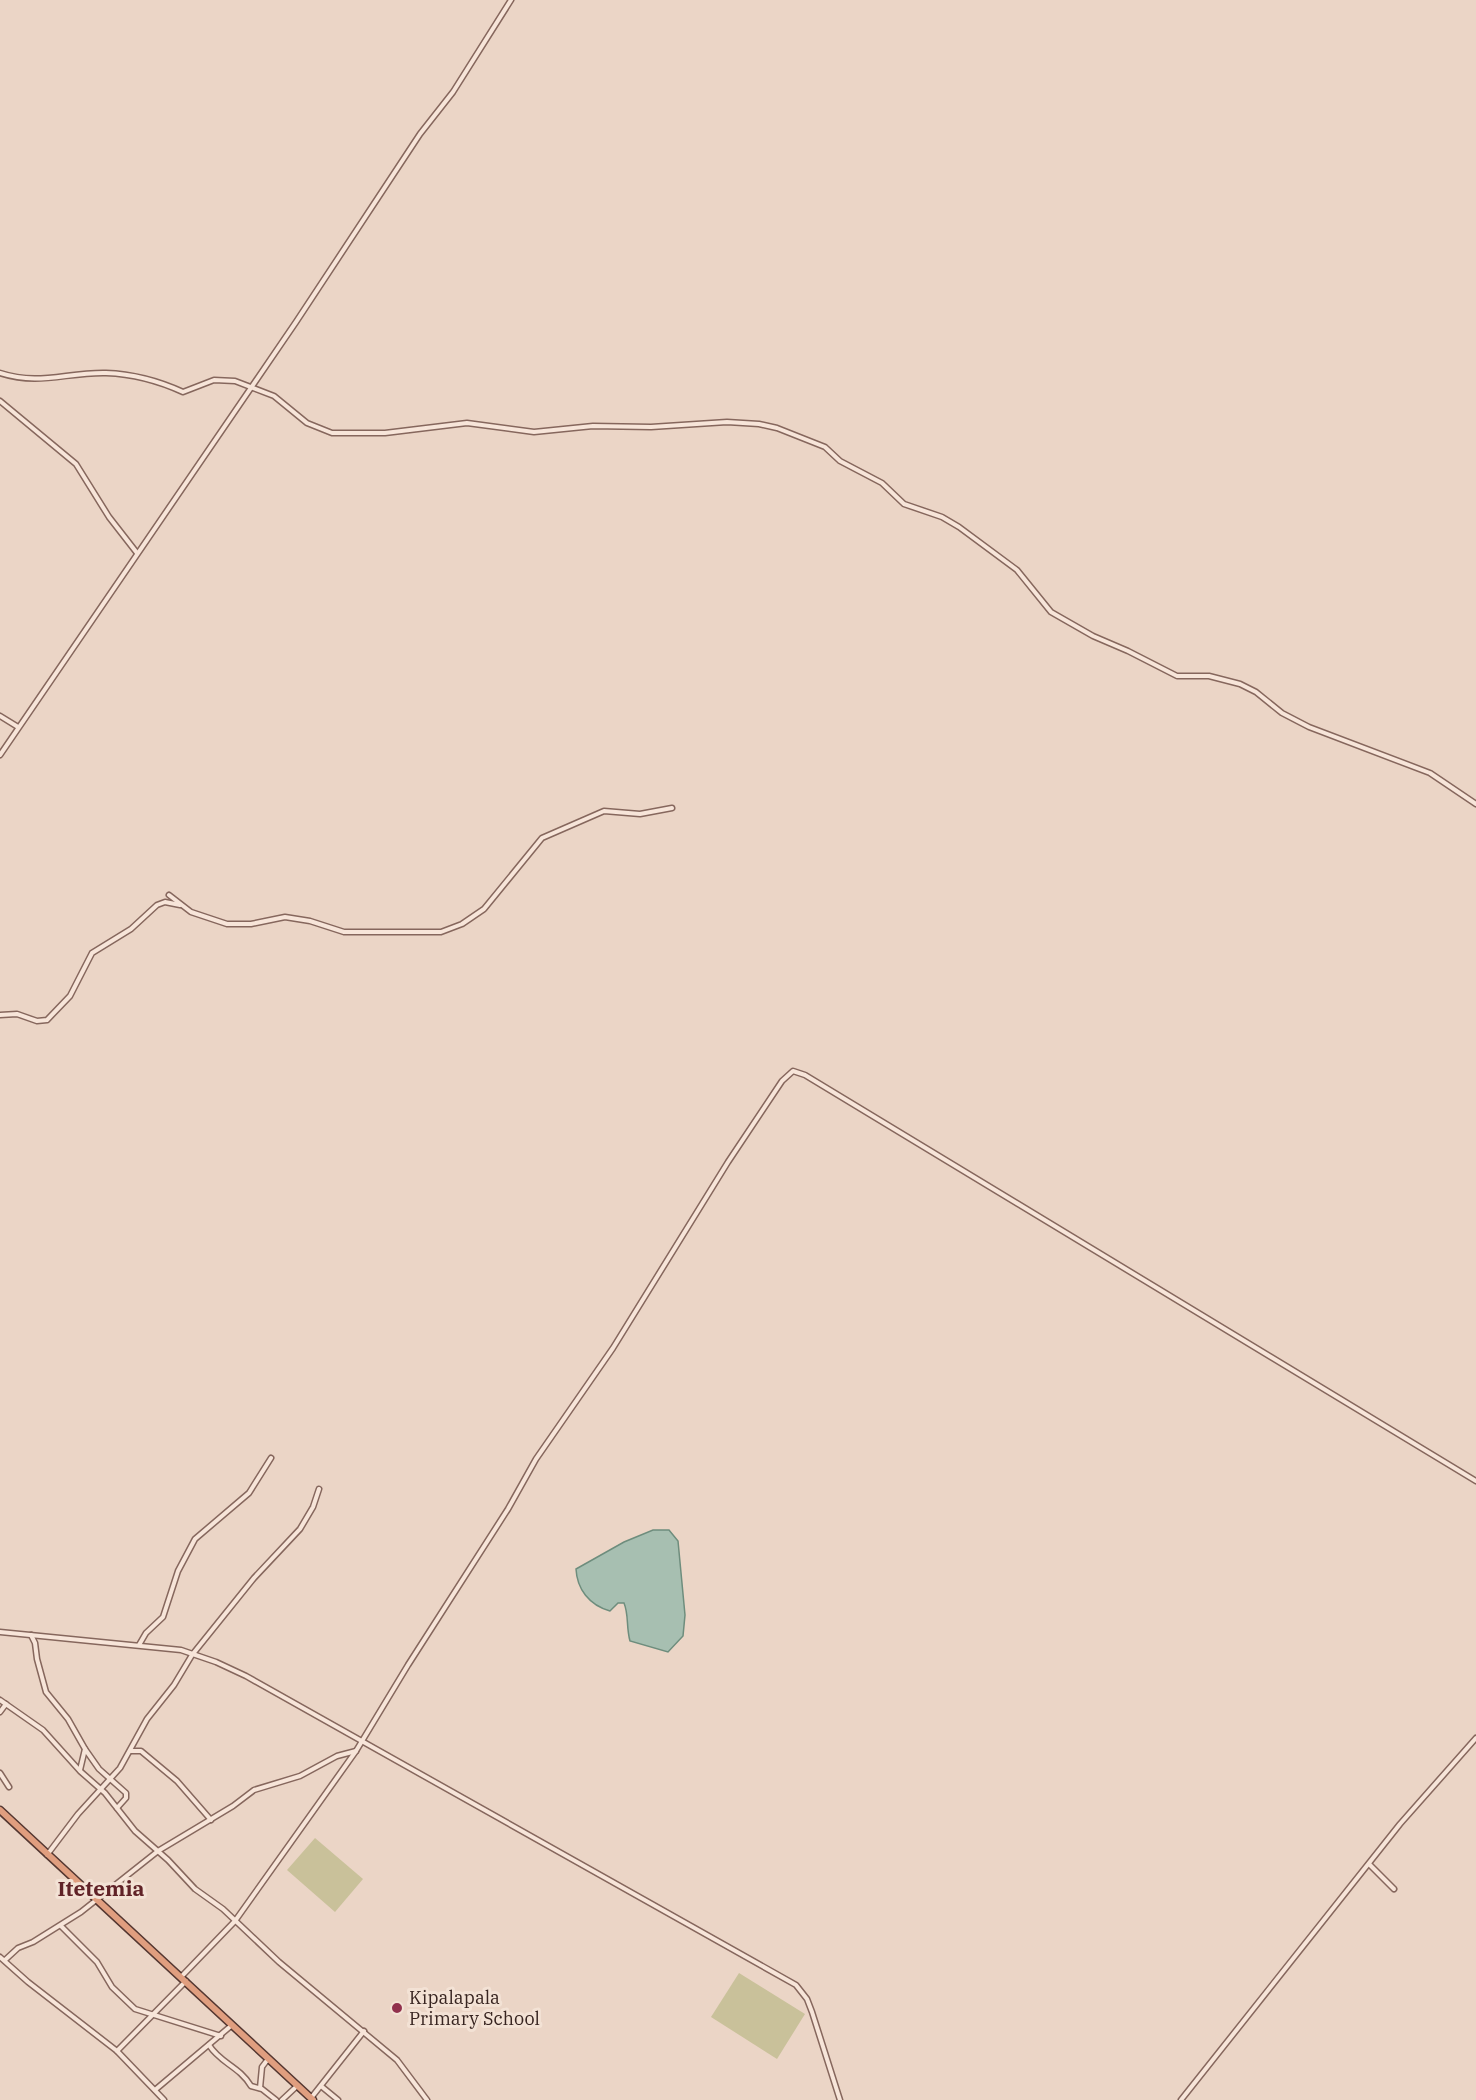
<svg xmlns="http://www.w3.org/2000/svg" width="1476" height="2100" viewBox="0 0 1476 2100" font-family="'IBM Plex Serif',serif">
<rect width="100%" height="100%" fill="#ebd5c6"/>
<g fill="#c9c19a">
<polygon points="315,1838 363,1879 335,1912 287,1870"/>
<polygon points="739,1973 805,2014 777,2059 711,2017"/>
</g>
<path fill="#a7bfb1" stroke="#6e8d7d" stroke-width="1.5" d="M653,1530H669L678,1541L685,1615L683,1636L668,1652L630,1641C626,1627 629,1615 624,1603H618L610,1611C589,1605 577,1589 576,1569L624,1542Z"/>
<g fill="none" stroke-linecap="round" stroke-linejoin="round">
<g stroke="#86675d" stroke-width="7">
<g id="minor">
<path d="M0,373C40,386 66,372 106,373C133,374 159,381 183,392L214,380L235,381L274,396L307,423L332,433H385L467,423L534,432L593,426L651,427L727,422L759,424L777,428L825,447L840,461L882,483L904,504L942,517L959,527L1017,570L1051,612L1093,636L1128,651L1177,676H1209L1240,684L1256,692L1282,713L1309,727L1430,773L1476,804"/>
<polyline points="0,401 76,464 109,517 137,553"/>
<polyline points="0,716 18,727"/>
<polyline points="0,755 296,322 420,134 453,92 511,0"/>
<polyline points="169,895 191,912 227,924 251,924 285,917 310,921 344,932 441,932 462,924 484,909 542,838 604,811 640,814 672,808"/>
<polyline points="0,1015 17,1014 37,1021 47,1020 70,996 92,953 131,929 157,905 165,902 180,905"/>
<polyline points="0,1632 181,1650 216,1662 246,1676 796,1985 807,1999 812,2012 840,2100"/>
<polyline points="31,1635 35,1643 37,1659 46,1692 68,1719 85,1749 80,1770"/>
<polyline points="139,1645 146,1633 163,1617 178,1571 195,1539 249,1493 271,1458"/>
<polyline points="0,1700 43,1730 80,1771 105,1793 135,1831 168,1860 195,1889 223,1909 279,1962 397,2060 427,2100"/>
<polyline points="0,1712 6,1704"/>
<polyline points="85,1749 99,1769 126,1793 126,1798 117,1808"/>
<polyline points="131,1751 141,1751 177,1781 211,1820"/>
<polyline points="0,1773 9,1787"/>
<polyline points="47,1855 78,1814 120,1768 147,1719 174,1685 192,1655 254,1578 300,1529 313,1507 319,1489"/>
<polyline points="1369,1864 1394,1889"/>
<polyline points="61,1926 97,1962 112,1987 135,2009 221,2036"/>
<polyline points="0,1957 28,1982 117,2051 164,2100"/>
<polyline points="5,1960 18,1948 33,1942 81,1912 158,1851 233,1806 254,1790 300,1776 337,1756 356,1751"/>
<polyline points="181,1977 235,1921 356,1751 408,1665 508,1509 536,1459 613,1348 728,1162 782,1081 793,1071 805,1075 1476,1481"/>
<path d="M209,2045C220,2063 239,2066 251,2086L262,2089L276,2100"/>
<polyline points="117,2051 186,1981"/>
<polyline points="321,2086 338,2100"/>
<polyline points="260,2088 262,2067 268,2059"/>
<polyline points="155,2090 232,2025"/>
<polyline points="311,2098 364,2031"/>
<polyline points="282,2100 297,2086"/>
<polyline points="1181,2100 1400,1824 1476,1738"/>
</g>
</g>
<g stroke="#543731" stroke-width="9">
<polyline id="trunk" points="0,1810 313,2100"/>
</g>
<use href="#minor" stroke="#f7e5d9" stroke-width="4"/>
<use href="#trunk" stroke="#e09e7f" stroke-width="6"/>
</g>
<circle fill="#91314d" stroke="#f3e2d5" stroke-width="2" cx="397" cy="2008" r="6"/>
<g text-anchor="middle" stroke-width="6" stroke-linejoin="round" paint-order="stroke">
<g font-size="18" fill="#372420" stroke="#f3e2d5" text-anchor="start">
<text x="409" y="2004">Kipalapala<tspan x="409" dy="21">Primary School</tspan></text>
</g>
<g font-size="21" font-weight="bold" fill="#602227" stroke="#f3e2d5">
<text x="101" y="1896">Itetemia</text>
</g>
</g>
</svg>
